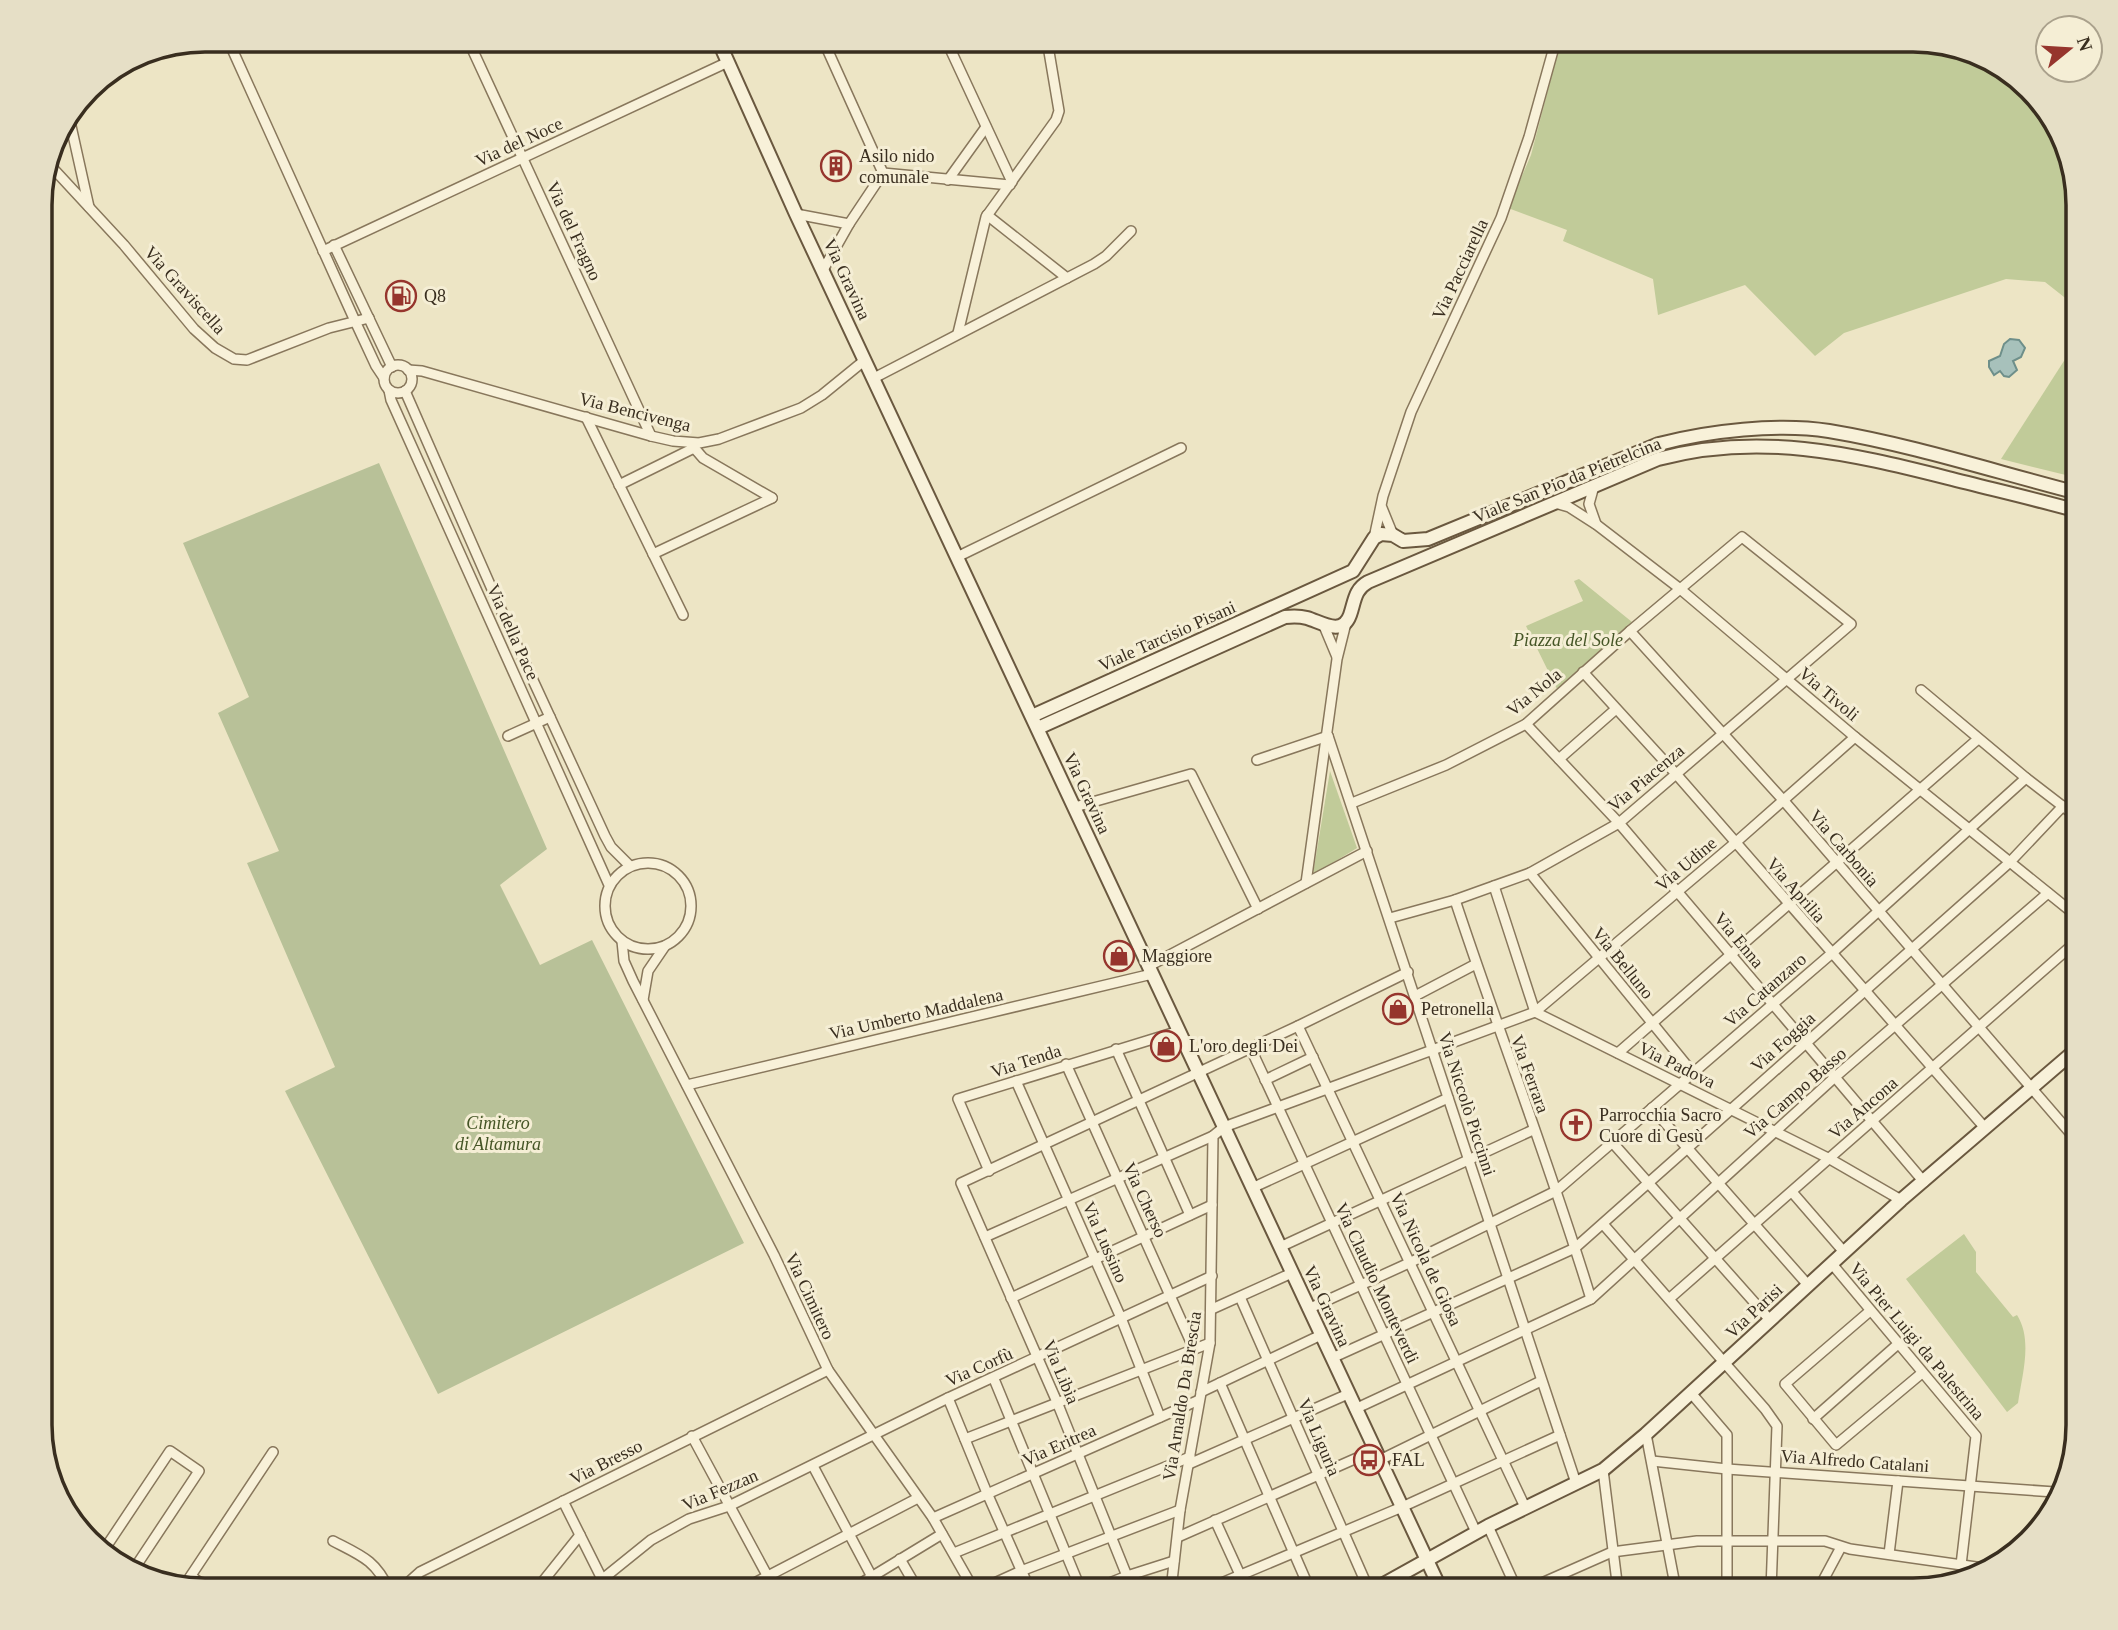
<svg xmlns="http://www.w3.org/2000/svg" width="2118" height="1630" viewBox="0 0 2118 1630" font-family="Georgia,serif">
<rect width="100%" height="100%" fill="#ede5c5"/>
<g fill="#c1cb99">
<polygon points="1561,40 1913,40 2014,75 2061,132 2078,205 2078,308 2045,282 2006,279 1844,333 1815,356 1745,285 1658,315 1653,279 1563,241 1567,230 1508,208 1531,155"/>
<polygon points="2078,339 2078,478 2001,459"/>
<polygon points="1579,579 1632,622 1557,689 1526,626 1583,601 1574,581"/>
<polygon points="1330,771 1357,848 1313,875 1313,874"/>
<path d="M1964,1234L1976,1252V1272L2013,1317L2017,1315C2033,1340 2022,1375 2018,1403L2007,1412L1906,1279Z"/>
</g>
<polygon fill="#b8c198" points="379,463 547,849 500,885 540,965 592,940 744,1243 438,1394 285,1091 335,1067 247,863 279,851 218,713 249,697 183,543"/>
<polygon fill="#a7c1bb" stroke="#6e8f8a" stroke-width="2" points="2010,339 2019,340 2025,348 2021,357 2013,361 2017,370 2009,377 2004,376 2000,371 1994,375 1989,367 1989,361 2000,356 2004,344"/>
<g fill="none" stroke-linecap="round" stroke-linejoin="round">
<g stroke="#88775c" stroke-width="12">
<g id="street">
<polyline points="228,40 355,321 376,366 384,378"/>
<polyline points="468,40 651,436"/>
<polyline points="823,40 883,173"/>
<polyline points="946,40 1012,182"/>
<polyline points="69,117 89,207"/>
<polyline points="49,164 124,245 194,329 215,348 234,359 247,360 329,328 369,318"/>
<polyline points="948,180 986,127"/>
<polyline points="796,214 849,224 823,270"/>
<polyline points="987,215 1067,278"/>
<polyline points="849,224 883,173 1010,185"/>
<polyline points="334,245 392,367"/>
<polyline points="323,251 728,62"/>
<polyline points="958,333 986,217 1056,120 1059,111 1047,40"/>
<circle cx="398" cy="379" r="14"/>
<polyline points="408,370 422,371 651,436 673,441 699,443 719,439 801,408 822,395 865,360"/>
<polyline points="874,378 1094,264 1106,256 1131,231"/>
<polyline points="389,390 391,400 609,885"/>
<polyline points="405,391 513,637 605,836 611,847 630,866"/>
<polyline points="586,417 683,615"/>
<polyline points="690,443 703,458 772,498"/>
<polyline points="619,485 694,448"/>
<polyline points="1594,486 1589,504 1596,524"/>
<polyline points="1555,503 1569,507 1597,525 1679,588 1855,737 2078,917"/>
<polyline points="1382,508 1393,535"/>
<polyline points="1374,538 1383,496 1411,412 1501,218 1529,137 1556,40"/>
<polyline points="653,554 772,498"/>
<polyline points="957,557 1181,448"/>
<polyline points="1324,626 1337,657"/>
<polyline points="1630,631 1784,801 2078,1142"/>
<polyline points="1583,672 1677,775 1985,1128"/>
<polyline points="1921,690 2026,778 2078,818"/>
<polyline points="1526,724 1619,823 1924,1182"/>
<polyline points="508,736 550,717"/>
<polyline points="1328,736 1576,1483"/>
<polyline points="1559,759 1616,709"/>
<polyline points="1257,760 1328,736"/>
<polyline points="1352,803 1446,765 1526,724 1630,631 1742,537 1851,624 1619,823 1530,873 1455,900 1390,918"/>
<polyline points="1075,807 1191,774 1258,909"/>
<circle cx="648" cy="906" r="43"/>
<polyline points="1530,873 1693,1073"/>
<polyline points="1306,883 1337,659 1346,623"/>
<polyline points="1494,886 1535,1012"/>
<path d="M1455,900C1499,1033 1550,1164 1591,1299"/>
<polyline points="622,941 624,961 633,981 774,1255 828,1370 933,1518 974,1590"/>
<polyline points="1149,966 1367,851"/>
<polyline points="1415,996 1476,964"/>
<polyline points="643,1000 648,971 665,946"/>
<polyline points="1535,1012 1830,1159 1901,1200"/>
<polyline points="1298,1026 1525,1507"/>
<polyline points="1250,1047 1476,1532"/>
<polyline points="1116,1049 1190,1215"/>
<polyline points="1618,1053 1978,739"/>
<polyline points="1066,1064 1194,1349"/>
<polyline points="1265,1080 1313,1057"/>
<polyline points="1016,1081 1121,1318 1160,1417"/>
<polyline points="687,1085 1152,974"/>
<polyline points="1652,1108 1808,1285"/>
<polyline points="1612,1142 1770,1320"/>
<polyline points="989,1171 958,1099 1179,1031"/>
<polyline points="1252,1188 1448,1098"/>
<polyline points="1792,1192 1844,1252"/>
<polyline points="1603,1224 1765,1409 1777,1426 1771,1590"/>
<polyline points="985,1237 1213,1136"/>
<polyline points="1280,1247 1533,1130"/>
<polyline points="1832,1264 1976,1436 1961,1565"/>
<polyline points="1240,1297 1369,1590"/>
<polyline points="1011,1298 1212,1205"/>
<polyline points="1669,1299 2078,940"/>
<polyline points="1212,1309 1292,1273"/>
<polyline points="1308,1309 1409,1263 1556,1191 1831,954 2026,778"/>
<polyline points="1870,1311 1785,1384 1836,1445 1922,1373"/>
<polyline points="1332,1358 1575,1248 2010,862 2063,806"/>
<polyline points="994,1379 1081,1590"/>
<polyline points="1220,1383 1310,1590"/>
<polyline points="1201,1392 1321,1335"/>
<polyline points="1691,1393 1727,1435 1727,1590"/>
<polyline points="948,1398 987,1493 1030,1590"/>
<polyline points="1355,1409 1591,1299 1835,1077 2048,893"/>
<polyline points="1813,1419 1898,1344"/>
<polyline points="1646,1434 1676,1590"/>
<polyline points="692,1436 775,1590"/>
<polyline points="965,1439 1210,1343"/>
<polyline points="2071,1444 2078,1386"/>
<polyline points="1380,1460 1541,1381"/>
<polyline points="1652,1461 1727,1469 2055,1492"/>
<polyline points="1189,1464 1348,1394"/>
<polyline points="813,1466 872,1577"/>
<polyline points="1603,1470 1618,1590"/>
<polyline points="563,1501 602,1579 612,1590"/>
<polyline points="933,1518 1199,1400"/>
<polyline points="1215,1520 1247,1590"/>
<polyline points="1488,1526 1517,1590"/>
<polyline points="1178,1537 1375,1450"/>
<path d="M333,1541C360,1555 376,1560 389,1590"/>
<polyline points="102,1553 170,1451 199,1471 136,1566"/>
<polyline points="954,1553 1190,1457"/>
<polyline points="1889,1554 1898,1481"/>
<polyline points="900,1559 918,1590"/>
<polyline points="191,1576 210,1590"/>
<polyline points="1127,1576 1057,1402 961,1183 1298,1026 1408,972"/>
<polyline points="186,1583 273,1452"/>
<polyline points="405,1590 410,1581 420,1572 828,1370"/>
<polyline points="536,1590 580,1535"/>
<polyline points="589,1590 651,1540 689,1519 729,1506 948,1398 1212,1276"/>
<polyline points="741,1590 918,1498"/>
<polyline points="850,1590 942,1534"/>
<polyline points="979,1590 1021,1571 1180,1510"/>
<polyline points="1092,1590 1127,1576 1174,1561"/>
<polyline points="1171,1590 1180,1510 1210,1343 1213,1136 1224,1127 1535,1012 1735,843 1855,737"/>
<polyline points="1205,1590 1402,1507 1560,1435"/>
<polyline points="1526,1590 1612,1552 1697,1541 1825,1541 1850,1549 1990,1569"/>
<polyline points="1818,1590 1841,1547"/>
</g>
</g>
<g stroke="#6a583f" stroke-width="16">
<g id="secondary">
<polyline points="718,40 796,214 1441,1590"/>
<path d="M1032,716L1353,571L1374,538L1381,534L1393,535L1403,541L1428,539L1659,444C1708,431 1778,423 1829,431C1913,445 1996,472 2078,493"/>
<path d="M1038,728L1285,617C1293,616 1300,616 1307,618C1321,622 1342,637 1350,615C1355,601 1354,590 1368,582L1658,459C1759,432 1849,453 1948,478C1991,489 2035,499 2078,511"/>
<polyline points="1373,1590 1488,1526 1603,1470 1646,1434 1901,1200 2078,1048"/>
</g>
</g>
<use href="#street" stroke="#f8f1d9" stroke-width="9"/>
<use href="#secondary" stroke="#f8f1d9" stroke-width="12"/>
</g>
<defs>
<g id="building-ring" transform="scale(1.575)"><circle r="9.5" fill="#f5eed5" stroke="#96352d" stroke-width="1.5"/><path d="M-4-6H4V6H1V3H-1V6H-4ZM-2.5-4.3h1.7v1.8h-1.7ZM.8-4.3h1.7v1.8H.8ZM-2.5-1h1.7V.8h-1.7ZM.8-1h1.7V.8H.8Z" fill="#96352d"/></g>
<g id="fuel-ring" transform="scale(1.575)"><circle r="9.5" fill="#f5eed5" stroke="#96352d" stroke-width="1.5"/><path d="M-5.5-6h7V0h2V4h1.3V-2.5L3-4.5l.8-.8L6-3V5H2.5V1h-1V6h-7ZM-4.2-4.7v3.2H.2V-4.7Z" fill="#96352d"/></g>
<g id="shop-ring" transform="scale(1.575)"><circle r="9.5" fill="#f5eed5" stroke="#96352d" stroke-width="1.5"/><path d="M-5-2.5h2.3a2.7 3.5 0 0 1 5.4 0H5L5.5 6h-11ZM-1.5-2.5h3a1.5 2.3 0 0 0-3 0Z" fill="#96352d"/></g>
<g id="church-ring" transform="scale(1.575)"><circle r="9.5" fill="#f5eed5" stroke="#96352d" stroke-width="1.5"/><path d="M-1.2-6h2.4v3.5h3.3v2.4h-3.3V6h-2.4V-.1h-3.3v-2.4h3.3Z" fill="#96352d"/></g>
<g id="bus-ring" transform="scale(1.575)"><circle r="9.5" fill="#f5eed5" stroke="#96352d" stroke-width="1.5"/><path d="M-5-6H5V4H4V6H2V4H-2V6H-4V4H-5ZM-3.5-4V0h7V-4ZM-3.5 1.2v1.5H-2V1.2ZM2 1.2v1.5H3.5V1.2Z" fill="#96352d"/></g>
</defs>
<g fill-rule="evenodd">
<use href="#building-ring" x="836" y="166"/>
<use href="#fuel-ring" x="401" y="296"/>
<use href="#shop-ring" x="1119" y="956"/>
<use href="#shop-ring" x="1398" y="1009"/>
<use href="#shop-ring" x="1166" y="1046"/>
<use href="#church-ring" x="1576" y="1125"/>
<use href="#bus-ring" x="1369" y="1460"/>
</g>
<g text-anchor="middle" stroke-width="6" stroke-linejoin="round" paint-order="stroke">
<g font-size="18" fill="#392e1f" stroke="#f5eed5">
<text transform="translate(519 142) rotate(-25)" y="6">Via del Noce</text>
<text transform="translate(574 231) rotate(65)" y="6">Via del Fragno</text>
<text transform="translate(1460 269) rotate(-65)" y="6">Via Pacciarella</text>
<text transform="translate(847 279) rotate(65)" y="6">Via Gravina</text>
<text transform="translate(185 290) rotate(48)" y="6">Via Graviscella</text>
<text transform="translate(635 412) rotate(14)" y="6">Via Bencivenga</text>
<text transform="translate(1567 480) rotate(-22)" y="6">Viale San Pio da Pietrelcina</text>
<text transform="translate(513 632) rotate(66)" y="6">Via della Pace</text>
<text transform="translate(1167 636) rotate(-24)" y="6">Viale Tarcisio Pisani</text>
<text transform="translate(1534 692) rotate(-39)" y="6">Via Nola</text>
<text transform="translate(1829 694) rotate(40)" y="6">Via Tivoli</text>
<text transform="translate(1646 778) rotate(-40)" y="6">Via Piacenza</text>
<text transform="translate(1087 793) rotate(65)" y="6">Via Gravina</text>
<text transform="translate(1844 848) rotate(49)" y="6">Via Carbonia</text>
<text transform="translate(1686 864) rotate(-40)" y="6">Via Udine</text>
<text transform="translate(1796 890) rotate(49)" y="6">Via Aprilia</text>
<text transform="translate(1739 940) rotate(50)" y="6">Via Enna</text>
<text transform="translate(1623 963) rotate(51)" y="6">Via Belluno</text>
<text transform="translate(1765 990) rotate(-41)" y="6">Via Catanzaro</text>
<text transform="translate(916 1014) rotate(-13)" y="6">Via Umberto Maddalena</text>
<text transform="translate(1783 1042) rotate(-42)" y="6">Via Foggia</text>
<text transform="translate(1026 1061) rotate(-18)" y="6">Via Tenda</text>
<text transform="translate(1677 1065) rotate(26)" y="6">Via Padova</text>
<text transform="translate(1530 1074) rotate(70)" y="6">Via Ferrara</text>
<text transform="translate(1795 1093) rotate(-41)" y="6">Via Campo Basso</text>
<text transform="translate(1467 1104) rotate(72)" y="6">Via Niccolò Piccinni</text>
<text transform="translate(1863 1108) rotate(-41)" y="6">Via Ancona</text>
<text transform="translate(1145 1200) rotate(65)" y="6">Via Cherso</text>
<text transform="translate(1105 1242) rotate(66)" y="6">Via Lussino</text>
<text transform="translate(1426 1259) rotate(65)" y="6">Via Nicola de Giosa</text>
<text transform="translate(1377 1283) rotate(65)" y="6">Via Claudio Monteverdi</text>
<text transform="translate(810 1296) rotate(65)" y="6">Via Cimitero</text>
<text transform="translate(1327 1306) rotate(65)" y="6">Via Gravina</text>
<text transform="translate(1754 1311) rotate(-43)" y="6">Via Parisi</text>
<text transform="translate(1917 1341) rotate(50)" y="6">Via Pier Luigi da Palestrina</text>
<text transform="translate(979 1367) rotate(-24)" y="6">Via Corfù</text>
<text transform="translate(1061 1372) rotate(67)" y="6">Via Libia</text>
<text transform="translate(1182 1396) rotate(-81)" y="6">Via Arnaldo Da Brescia</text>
<text transform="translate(1319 1437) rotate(67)" y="6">Via Liguria</text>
<text transform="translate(1059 1445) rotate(-24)" y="6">Via Eritrea</text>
<text transform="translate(1855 1461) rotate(4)" y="6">Via Alfredo Catalani</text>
<text transform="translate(606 1462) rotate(-27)" y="6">Via Bresso</text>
<text transform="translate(720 1490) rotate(-23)" y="6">Via Fezzan</text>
</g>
<g font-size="18" fill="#392e1f" stroke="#f5eed5" text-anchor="start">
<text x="859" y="162">Asilo nido<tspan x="859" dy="21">comunale</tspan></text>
<text x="424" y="302">Q8</text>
<text x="1142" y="962">Maggiore</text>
<text x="1421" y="1015">Petronella</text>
<text x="1189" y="1052">L'oro degli Dei</text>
<text x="1599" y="1121">Parrocchia Sacro<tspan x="1599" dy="21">Cuore di Gesù</tspan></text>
<text x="1392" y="1466">FAL</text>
</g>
<g font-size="18" font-style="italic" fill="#455526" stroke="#f5eed5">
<text x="1568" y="646">Piazza del Sole</text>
<text x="498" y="1129">Cimitero<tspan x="498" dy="21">di Altamura</tspan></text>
</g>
</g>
<path d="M0 0H2118V1630H0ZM205 52H1913A153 153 0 0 1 2066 205V1425A153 153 0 0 1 1913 1578H205A153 153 0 0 1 52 1425V205A153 153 0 0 1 205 52Z" fill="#e6dfc6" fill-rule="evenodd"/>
<path fill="none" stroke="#392e1f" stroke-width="3.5" d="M205 52H1913A153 153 0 0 1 2066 205V1425A153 153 0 0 1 1913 1578H205A153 153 0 0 1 52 1425V205A153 153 0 0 1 205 52Z"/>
<g transform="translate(2069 49) rotate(72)"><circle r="33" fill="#f5eed5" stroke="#aaa18c" stroke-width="2"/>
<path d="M0-5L12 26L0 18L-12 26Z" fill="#96352d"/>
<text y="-10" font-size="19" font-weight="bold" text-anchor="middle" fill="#392e1f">N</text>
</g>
</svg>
